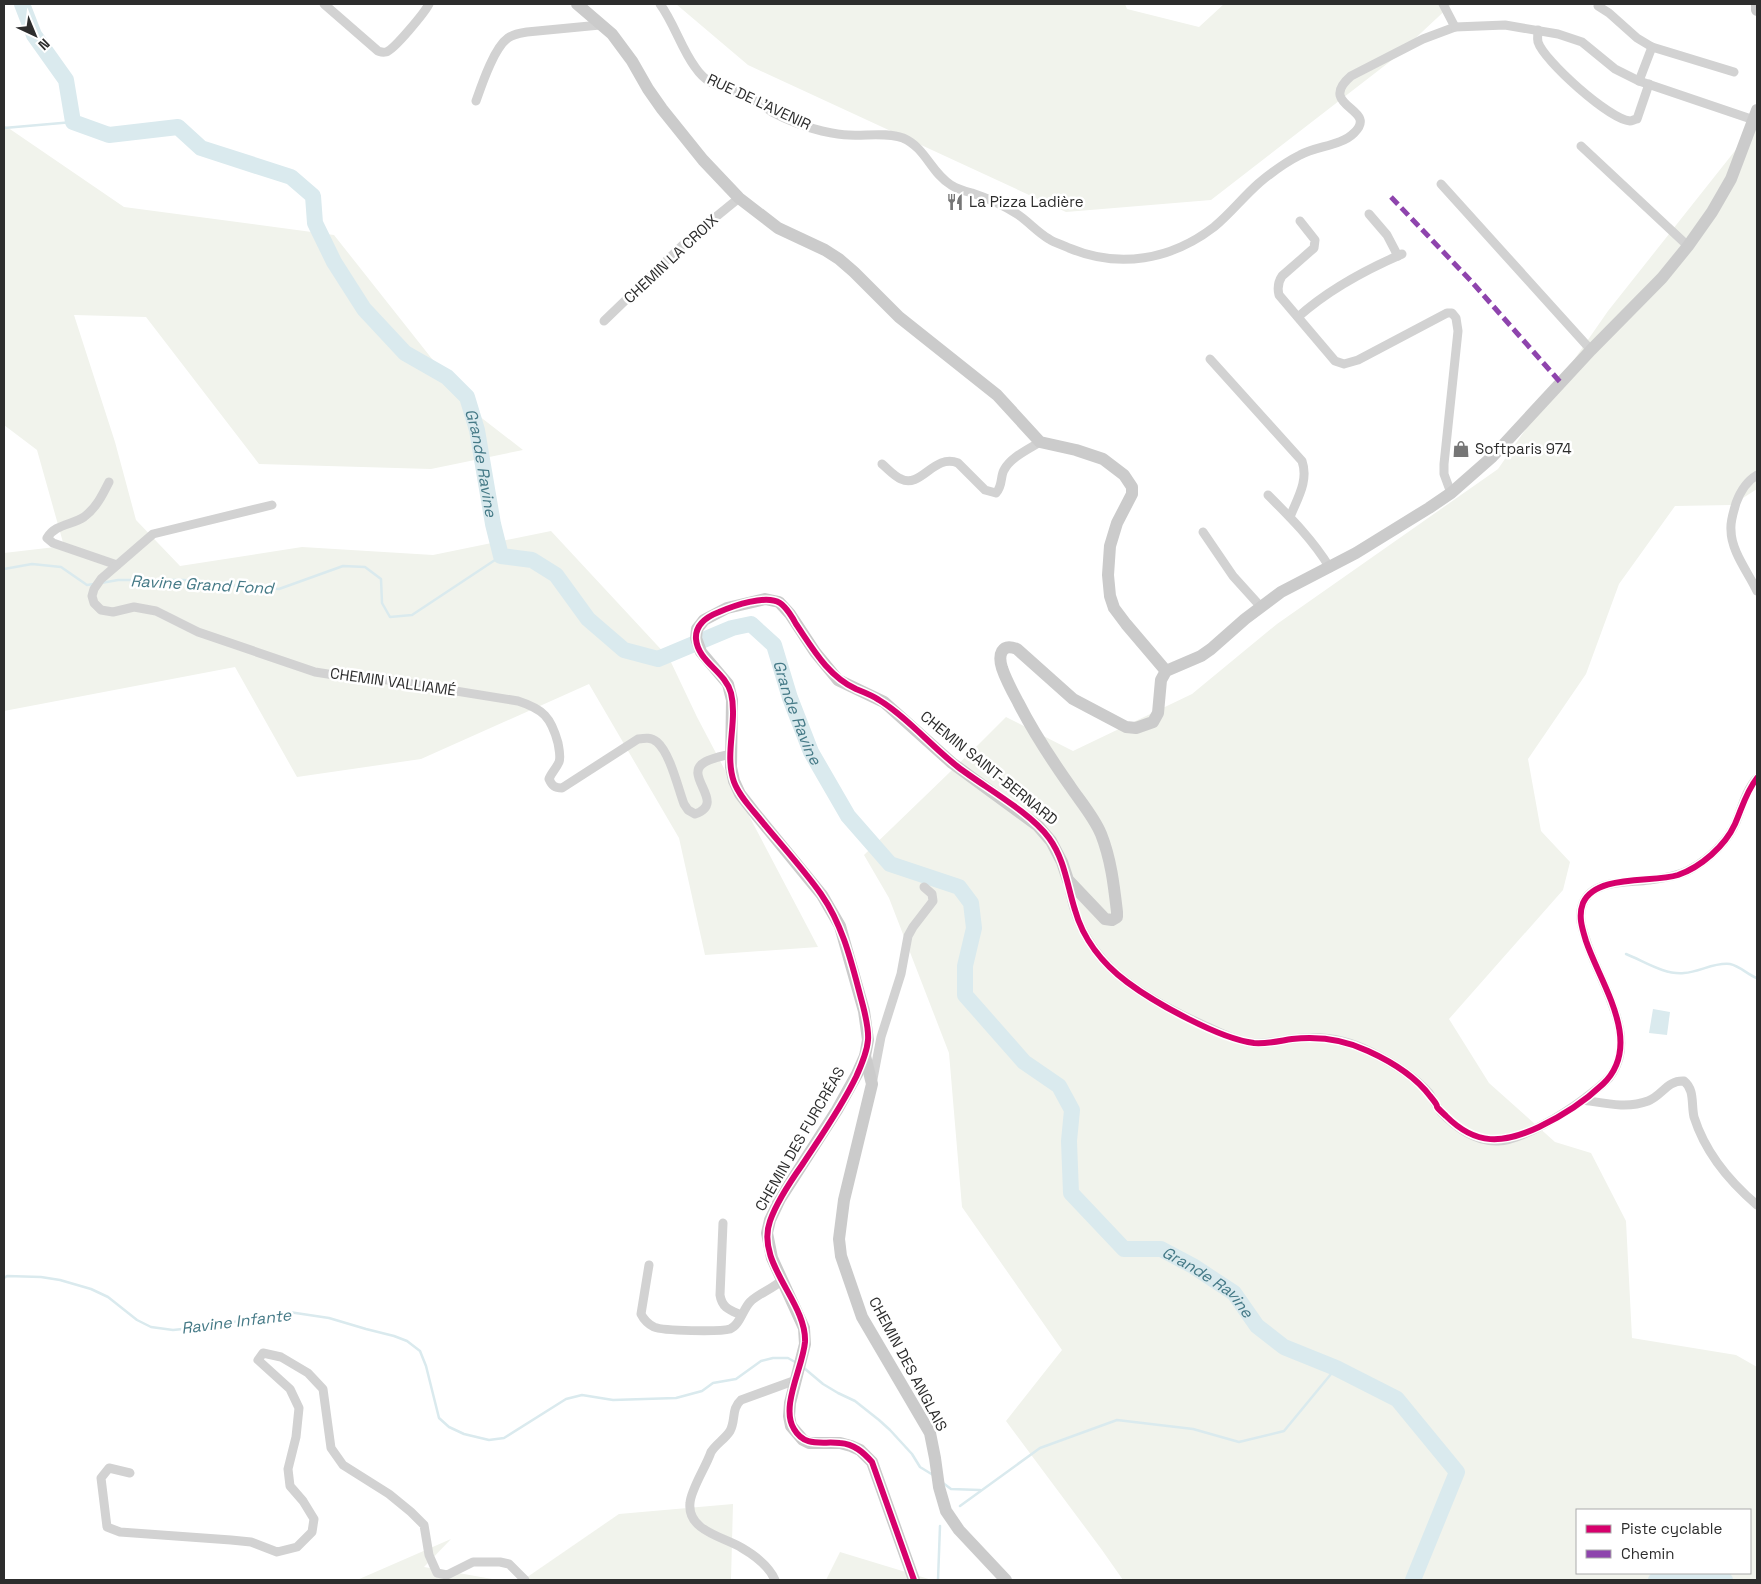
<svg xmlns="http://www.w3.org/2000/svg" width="1761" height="1584" viewBox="0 0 1761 1584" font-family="'Space Grotesk',sans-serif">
<rect width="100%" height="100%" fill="#fff"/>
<g fill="#f1f3ec" fill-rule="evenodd">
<polygon points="676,4 1125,4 1127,9 1199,27 1224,4 1452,4 1392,60 1211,200 1066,212 748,65"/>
<path d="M1757,123V489L1732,505L1675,506L1619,584L1586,674L1528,759L1541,831L1570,862L1563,890L1449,1019L1489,1083L1555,1142L1591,1153L1626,1221L1632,1338L1736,1355L1757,1367V1580H1123L1102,1550L1006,1421L1062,1350L962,1207L949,1053L889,898L864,855L979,744L1006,717L1073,751L1192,694L1277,624L1498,469L1608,311ZM1577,1510H1750V1573H1577Z"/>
<polygon points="4,125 124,207 334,235 474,412 523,450 431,469 259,464 146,317 74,315 115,442 136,520 180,566 302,547 433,555 551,531 669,658 697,717 818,947 705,955 679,838 589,684 421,759 297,777 235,667 4,711 4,553 64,546 37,450 4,425"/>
<polygon points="733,1504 731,1580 523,1580 619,1514"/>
<polygon points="451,1539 424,1567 498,1580 357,1580"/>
<polygon points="840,1552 932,1580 826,1580"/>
</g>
<polygon fill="#daeaee" points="1653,1009 1670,1012 1667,1035 1649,1033"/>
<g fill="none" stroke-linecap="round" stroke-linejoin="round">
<g stroke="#daeaee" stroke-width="2.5">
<polyline points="4,128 73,122"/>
<polyline points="4,569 32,564 61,567 87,585 94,584"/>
<polyline points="101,583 118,580 184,580 248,587 279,589 343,566 365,567 381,579 382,603 390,617 412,615 501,556"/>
<path d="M1626,954C1644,961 1664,975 1684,973C1700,972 1714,962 1730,964C1740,966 1748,975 1757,978"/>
<polyline points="4,1278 7,1276 41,1277 60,1280 91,1289 108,1297 137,1320 151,1327 173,1330 211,1326 289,1312 329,1318 366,1329 394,1336 407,1341 420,1351 426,1366 439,1418 449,1427 464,1434 489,1440 504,1438 566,1399 582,1395 613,1400 676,1398 702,1391 713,1383 736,1379 761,1361 773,1358 788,1358 795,1362"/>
<polyline points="804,1368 823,1384 838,1393 855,1401 879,1420 890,1430 912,1454 920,1467 933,1475"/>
<polyline points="943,1483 951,1489 980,1490"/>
<polyline points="960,1506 1040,1448 1117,1420 1193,1429 1239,1442 1284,1431 1336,1368"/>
<polyline points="938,1580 940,1526"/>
</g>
<g stroke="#daeaee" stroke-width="16">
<path id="s1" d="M22,4L34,35L66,80L73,122L109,135L178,127L201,148L291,177L313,196L315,223L334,262L364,309L405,353L447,377L467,397L477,430L493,524L501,556L532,560L556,575L588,619L624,650L658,659L732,628L751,624L774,645L790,698L811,752L848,816L890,864L959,887L971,903L974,928L965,966V995L1024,1062L1059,1086L1072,1110L1069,1141L1071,1193L1124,1249H1161L1193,1266L1234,1293L1257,1326L1284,1347L1336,1368L1397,1399L1457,1472L1413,1580"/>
<polyline points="1656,1580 1686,1573 1715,1577 1725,1580"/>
</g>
<g stroke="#d2d2d2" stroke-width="9">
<path d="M324,4L378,51C381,52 382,53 386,52C394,50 425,12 429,4"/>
<path d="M660,4C674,23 681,48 695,67C710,89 724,85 745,95C754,99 763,106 772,112C787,120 805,127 822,131C831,133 840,135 849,135C866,136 887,132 903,138C926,148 931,173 951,185C957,189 964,191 972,193C987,198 1003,205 1017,214C1028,221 1037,232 1049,239C1055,243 1063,245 1069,248C1119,269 1171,260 1214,227C1230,214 1243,197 1259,183C1271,173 1286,162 1300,155C1316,146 1341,146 1354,133C1380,108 1315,107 1351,76L1423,39L1455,27L1505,25L1558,34L1582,42L1615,69L1639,81L1754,120"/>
<polyline points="1443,4 1455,27"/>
<polyline points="1598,6 1609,13 1637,38 1652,47 1734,72"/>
<path d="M1538,30C1538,34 1537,38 1538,42C1544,61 1609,119 1630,121C1632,121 1635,119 1637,119L1649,84"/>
<polyline points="1639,81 1652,47"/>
<path d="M476,101C482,84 494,48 508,38C513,34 521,33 527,32L600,25"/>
<polyline points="1581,146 1688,246"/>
<polyline points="1441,184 1591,350"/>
<polyline points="1369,214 1387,235 1398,256"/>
<path d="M1300,221L1315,240L1314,248L1282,276C1278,282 1277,287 1279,295L1335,361L1344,364L1358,360L1447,313H1452L1456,318L1458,331L1444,464V474L1451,493"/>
<path d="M1298,317C1329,289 1365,270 1402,254"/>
<polyline points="604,321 690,238 739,198"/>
<path d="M1210,359L1302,461C1309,481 1297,499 1290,517"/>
<path d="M882,464C888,469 894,476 901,479C921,489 934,453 958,463L985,490L996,493C1003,486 1000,477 1004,470C1011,457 1029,449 1040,442"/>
<path d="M1757,475C1747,481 1740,492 1736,503C1734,511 1730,521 1731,530C1731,551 1748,572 1757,591"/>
<path d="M109,482C102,496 96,508 84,517C72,525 55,524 47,538L53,543L117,565"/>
<path d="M1268,495C1291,518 1313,540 1330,568"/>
<path d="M272,505L153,534L101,579L94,589L92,596L94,603L101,610L113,612L134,607L156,611L198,632L315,672L334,675L375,678L518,701C543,709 551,717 558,743C559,749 561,757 559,762C556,769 551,773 549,779C552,786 555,788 562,788L638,739C645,738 651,737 657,742C670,753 678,788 684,804L688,810L695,814C728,803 681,775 705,762C712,758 723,756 731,754"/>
<polyline points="1203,532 1233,576 1261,607"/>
<path d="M1068,880C1077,957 1132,992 1197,1022C1215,1030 1234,1041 1254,1043C1267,1044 1279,1041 1292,1039C1320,1035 1346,1039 1371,1052C1391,1062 1414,1076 1429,1093C1433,1099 1436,1106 1441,1112C1455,1127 1476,1142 1498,1141C1523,1140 1565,1113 1585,1098C1595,1090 1607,1083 1613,1072C1637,1034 1599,980 1587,943C1583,930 1578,919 1582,906C1590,879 1628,883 1649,880C1663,878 1679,876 1691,869C1709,859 1728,841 1736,822C1742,807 1746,790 1757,778"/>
<polyline points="873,1079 881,1037 901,974 908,936 913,927 933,901 932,894 924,887"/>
<path d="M1583,1100C1604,1103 1627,1109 1648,1101C1662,1096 1667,1080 1684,1081C1695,1090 1691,1104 1694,1117C1705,1152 1730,1182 1757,1205"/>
<path d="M723,1223L720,1295C722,1308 730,1310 741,1315"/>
<path d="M649,1265L641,1314C644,1320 648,1324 654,1327C663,1331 720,1332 730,1329C740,1325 743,1309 750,1302C759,1293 773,1289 782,1280"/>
<polyline points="130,1473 109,1468 101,1478 107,1527 120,1532 231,1540 251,1542 277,1552 297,1547 312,1532 314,1519 303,1501 290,1486 288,1469 296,1437 299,1408 290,1389 258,1360 263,1353 281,1357 308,1373 323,1389 331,1448 343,1465 389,1494 411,1512 424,1525 429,1555 437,1573 447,1575 473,1562 500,1562 509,1564 525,1580"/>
<path d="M775,1580C769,1566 754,1555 742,1548C724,1537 687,1531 690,1503C691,1489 706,1467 711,1452C716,1444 725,1439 730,1431C736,1420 731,1409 741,1400L796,1380"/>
</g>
<g stroke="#cbcbcb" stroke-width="12">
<polyline points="577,4 612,34 632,61 648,89 662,109 703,160 739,198 778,228 825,250 839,259 854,272 899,317 997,395 1040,442 1076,450 1103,459 1124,475 1132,487 1132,494 1117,523 1110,546 1108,575 1110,596 1114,608 1126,624 1166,671"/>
<polyline points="1757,4 1757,10"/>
<polyline points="865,1056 872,1084 844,1200 839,1239 841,1256 862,1317 930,1433 935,1458 939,1487 946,1511 959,1530 1006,1580"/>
<path d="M914,1580L872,1462L860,1450L851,1446L840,1443H809L803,1440L791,1426L789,1416L790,1403L805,1344L804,1328L772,1258L767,1233L770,1220L780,1199L837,1110L857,1074L865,1056L868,1040L864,1011L840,926L822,895L754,812L740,794L734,781L731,767L732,700L728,684L701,652L696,638L697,629L704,620L727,608L765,599L779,602L790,614L815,652L838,680L884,702L952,763L1038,826L1051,841L1062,862L1068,880L1105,919L1112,920L1117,917V912C1114,886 1111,859 1101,834C1094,817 1080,801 1070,786C1051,759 1033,732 1018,702C1012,691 1006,680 1002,668C998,655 1001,643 1017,649L1073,699L1126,727L1136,728L1153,722L1158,713L1161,680L1166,671L1201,656L1211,649L1245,619L1281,592L1356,553L1429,508L1451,493L1492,457L1591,350L1662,278L1688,246L1712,212L1731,179L1757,110"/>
</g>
<polyline stroke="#8e44ad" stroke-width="5" stroke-dasharray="10 5" stroke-linecap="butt" points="1391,197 1471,281 1561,383"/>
<g stroke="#fff" stroke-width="9">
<path id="cycleway" d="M914,1580L872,1462C863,1452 854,1444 840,1443C822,1441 805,1448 794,1429C780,1407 803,1367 805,1342C807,1302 755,1263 770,1221C777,1201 790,1182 802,1165C821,1136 841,1108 856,1077C861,1066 867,1053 868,1040C869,1028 865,1014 862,1002C852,965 844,927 821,894C804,870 783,847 764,824C754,811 740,798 734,782C724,754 738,721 731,693C725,671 698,662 696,639C695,625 706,617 719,612C733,606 766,594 780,603C786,607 793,618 796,624C813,649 828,676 856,689C861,691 875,697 879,700C906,716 932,747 958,767C984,787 1030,812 1049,838C1065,860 1067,885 1075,910C1083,939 1103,964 1127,982C1155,1003 1220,1039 1254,1043C1268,1044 1279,1041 1292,1039C1319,1036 1343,1039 1368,1051C1390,1061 1415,1076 1430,1096C1445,1114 1428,1099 1446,1116C1476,1146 1503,1144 1539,1127C1562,1116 1585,1101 1603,1084C1645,1044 1600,983 1586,941C1582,928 1578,916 1583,903C1596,874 1652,883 1678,875C1701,867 1725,846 1735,824C1742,808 1746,792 1757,778"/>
</g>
<use href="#cycleway" stroke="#d6006c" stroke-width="6"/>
</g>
<defs>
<g id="restaurant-bare" transform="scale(1.35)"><path d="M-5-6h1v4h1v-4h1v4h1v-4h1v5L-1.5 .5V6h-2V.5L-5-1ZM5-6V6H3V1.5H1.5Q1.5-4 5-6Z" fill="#767676" stroke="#fff" stroke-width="2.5" paint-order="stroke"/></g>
<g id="shop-bare" transform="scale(1.35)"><path d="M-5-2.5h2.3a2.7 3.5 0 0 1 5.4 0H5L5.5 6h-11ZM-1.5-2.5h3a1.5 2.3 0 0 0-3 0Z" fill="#767676" stroke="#fff" stroke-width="2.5" paint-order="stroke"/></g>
</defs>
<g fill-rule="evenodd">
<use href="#restaurant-bare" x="955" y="202"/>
<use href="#shop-bare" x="1461" y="449"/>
</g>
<g text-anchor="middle" stroke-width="5" stroke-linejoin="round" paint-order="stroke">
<g font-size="15" fill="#2d2d2d" stroke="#fff">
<text transform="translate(759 102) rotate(25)" y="5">RUE DE L'AVENIR</text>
<text transform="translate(671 259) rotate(-43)" y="5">CHEMIN LA CROIX</text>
<text transform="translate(393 682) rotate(8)" y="5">CHEMIN VALLIAMÉ</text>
<text transform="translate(989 768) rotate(39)" y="5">CHEMIN SAINT-BERNARD</text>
<text transform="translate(800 1139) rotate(-60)" y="5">CHEMIN DES FURCRÉAS</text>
<text transform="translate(908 1364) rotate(62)" y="5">CHEMIN DES ANGLAIS</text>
</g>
<g font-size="15" fill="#2d2d2d" stroke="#fff" text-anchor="start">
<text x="969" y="207">La Pizza Ladière</text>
<text x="1475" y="454">Softparis 974</text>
</g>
<g font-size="16" font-style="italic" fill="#447986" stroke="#fff">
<text dy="6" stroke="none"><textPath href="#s1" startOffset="724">Grande Ravine</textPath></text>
<text transform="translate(202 584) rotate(3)" y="6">Ravine Grand Fond</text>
<text dy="6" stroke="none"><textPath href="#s1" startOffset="1218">Grande Ravine</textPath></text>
<text dy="6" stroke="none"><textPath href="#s1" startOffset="1998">Grande Ravine</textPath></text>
<text transform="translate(236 1321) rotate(-7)" y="6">Ravine Infante</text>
</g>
</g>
<rect width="1761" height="1584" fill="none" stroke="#2d2d2d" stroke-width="10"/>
<rect x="1576" y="1509" width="175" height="65" fill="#ffffff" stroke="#ababab"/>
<rect x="1586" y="1525" width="25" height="8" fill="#d6006c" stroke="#ababab"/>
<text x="1621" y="1534" font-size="15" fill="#2d2d2d">Piste cyclable</text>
<rect x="1586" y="1550" width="25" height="8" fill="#8e44ad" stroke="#ababab"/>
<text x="1621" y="1559" font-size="15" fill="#2d2d2d">Chemin</text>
<g transform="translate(35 35) rotate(136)" stroke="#ffffff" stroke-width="4" paint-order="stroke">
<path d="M0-4L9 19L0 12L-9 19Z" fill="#2d2d2d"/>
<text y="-8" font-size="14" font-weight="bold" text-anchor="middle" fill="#2d2d2d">N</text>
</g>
</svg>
